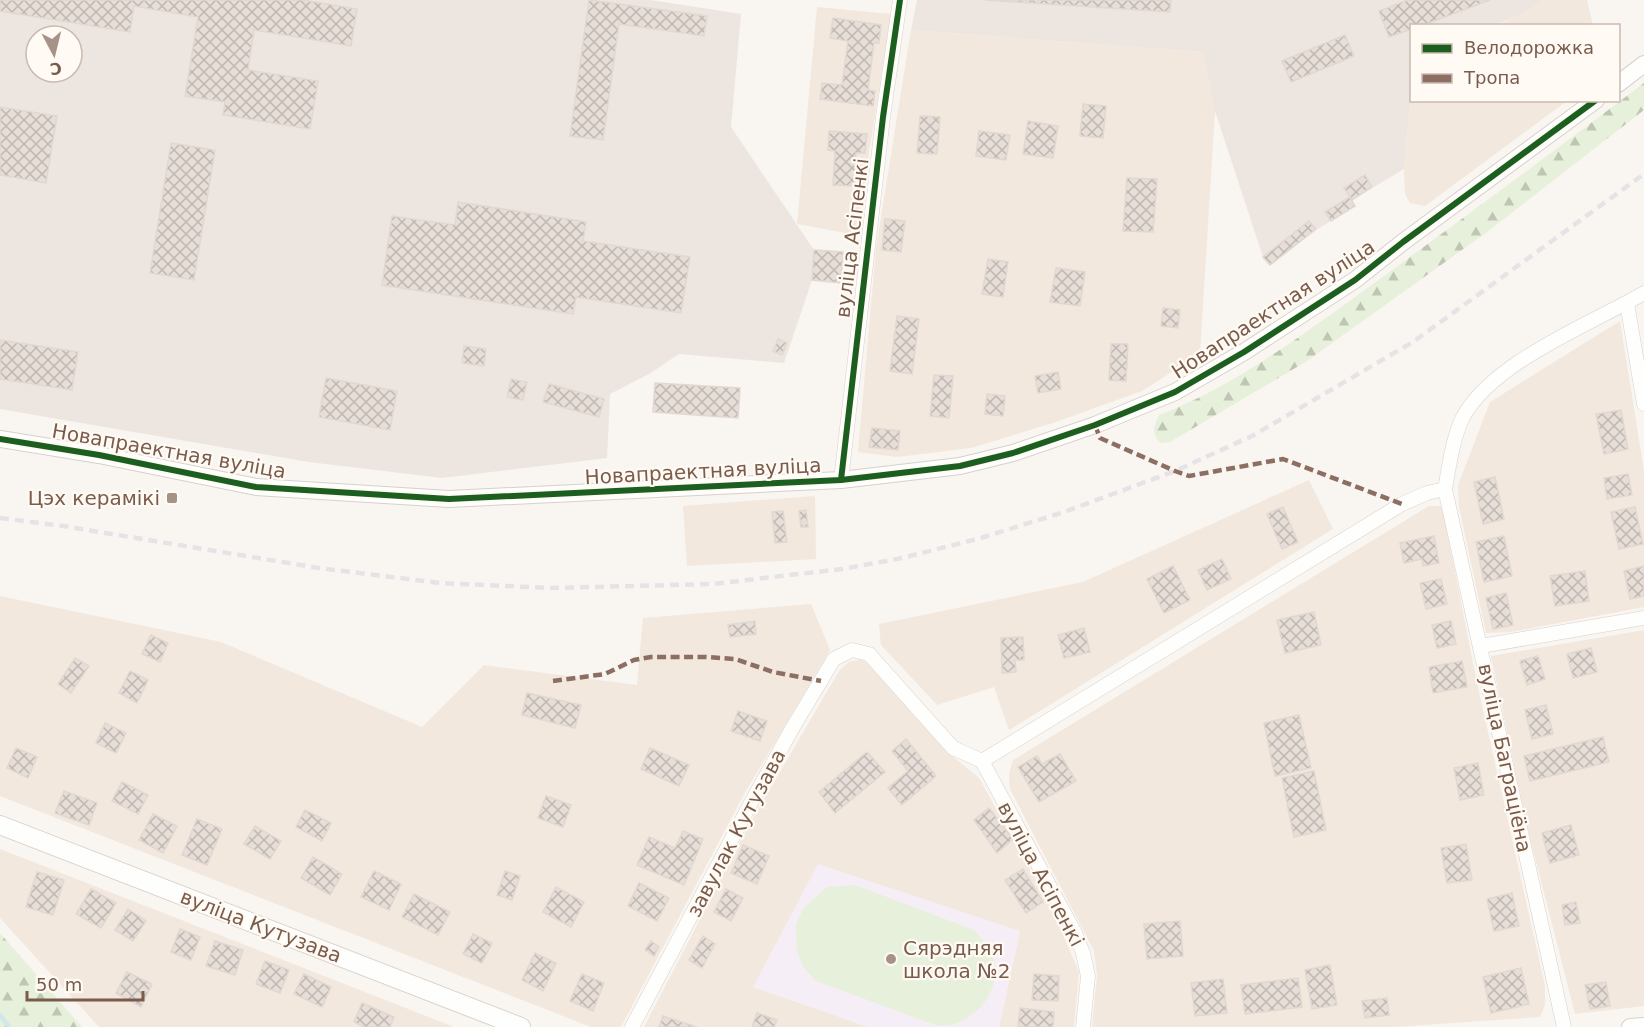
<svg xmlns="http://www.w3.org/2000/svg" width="1644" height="1027" viewBox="0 0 1644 1027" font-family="'DejaVu Sans',sans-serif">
<defs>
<pattern id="forest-firs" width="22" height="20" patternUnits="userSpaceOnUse" patternTransform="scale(1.5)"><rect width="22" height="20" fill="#e7f0db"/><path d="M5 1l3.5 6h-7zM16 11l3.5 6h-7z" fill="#c0c6b4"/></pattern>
<pattern id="building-cross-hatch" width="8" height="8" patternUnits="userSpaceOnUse" patternTransform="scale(1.5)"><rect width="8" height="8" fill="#e6ded7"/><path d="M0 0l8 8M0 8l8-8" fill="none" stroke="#bfb7b1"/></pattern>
</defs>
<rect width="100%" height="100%" fill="#f9f5f0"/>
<g fill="#f2e8de">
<polygon points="1543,0 1587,0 1593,25 1496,26 1519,15"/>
<polygon points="817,7 891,14 856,235 797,224"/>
<polygon points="911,30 1204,52 1215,111 1200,354 1142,391 1053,423 971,448 897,457 858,452 876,248"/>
<polygon points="1411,88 1412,100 1567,101 1425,206 1410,203 1405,194 1404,169"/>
<polygon points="1620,321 1644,471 1644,607 1511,632 1486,633 1459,507 1458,485 1490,402"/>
<polygon points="1309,480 1333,529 1009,730 994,687 937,705 881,645 879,624 1083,582"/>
<polygon points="815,496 816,559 687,566 683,506"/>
<polygon points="1429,506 1442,506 1477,683 1545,986 1545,1005 1540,1017 1393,1027 1092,1027 1097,975 1094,951 1010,789 1009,774 1013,760"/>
<polygon points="0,596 221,642 422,727 484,665 637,685 643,618 811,604 830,650 743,796 621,1027 591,1027 0,796"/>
<polygon points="1644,630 1644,1006 1575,1014 1527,826 1491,656"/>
<polygon points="861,659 868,664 946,751 979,778 1052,909 1079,972 1074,1027 999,1027 1020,931 753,987 869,1027 644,1027 750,823 839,671 849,662"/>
<polygon points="0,849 454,1027 99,1027 0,918"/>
</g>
<g fill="#ede5e0" fill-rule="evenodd">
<path d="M0,0H651L741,14L731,127L814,250L812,280L784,363L679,354L649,374L610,394L607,458L442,478L309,462L0,409ZM36,36H72V72H36Z"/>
<polygon points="917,0 1543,0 1519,15 1496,25 1412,26 1411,88 1404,169 1352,200 1355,206 1316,230 1270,265 1263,257 1214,108 1204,52 911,30"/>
</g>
<polygon fill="#f6eef6" points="818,864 1020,931 999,1027 869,1027 753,987"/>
<g fill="url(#forest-firs)">
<path d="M1644,83V110L1487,232L1307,361L1170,442L1160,443C1151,433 1154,426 1159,415C1235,386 1307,332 1373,284C1464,218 1554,151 1644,83Z"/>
<polygon points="0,933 82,1027 0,1027"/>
</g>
<path fill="#e7f0db" d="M855,885L974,930C981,938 989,947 993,957C1002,986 981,1016 954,1024C948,1026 941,1025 935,1025L816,981L803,967L797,951L796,925L803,909L827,887Z"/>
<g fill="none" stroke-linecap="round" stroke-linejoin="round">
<polyline stroke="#d0e8ea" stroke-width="4.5" points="0,1015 9,1027"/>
</g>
<g fill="url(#building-cross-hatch)" stroke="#e2d8d2" stroke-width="1.5">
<polygon points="0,0 303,0 357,9 351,46 254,30 248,70 318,81 310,129 223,115 225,102 185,96 198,17 134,6 130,32 0,11"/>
<polygon points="589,0 707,16 704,36 619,24 603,140 570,136"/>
<polygon points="985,0 1171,0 1170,12"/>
<polygon points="1408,0 1490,0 1421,26 1412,26 1412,29 1389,37 1379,11"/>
<polygon points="833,18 881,25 879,43 874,43 868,90 875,91 873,106 820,99 822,83 842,85 848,41 830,38"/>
<polygon points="1345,35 1354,56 1291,82 1282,61"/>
<polygon points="1083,104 1106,106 1103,138 1080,136"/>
<polygon points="0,107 57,116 46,183 0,175"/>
<polygon points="920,116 940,117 937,154 917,153"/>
<polygon points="1028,121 1058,126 1053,158 1023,154"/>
<polygon points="829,131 867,134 865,153 856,153 854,186 833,185 835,151 828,150"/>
<polygon points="979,131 1010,135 1006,160 976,156"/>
<polygon points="171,143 215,150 194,280 150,273"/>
<polygon points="1365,175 1372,187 1352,200 1344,188"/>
<polygon points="1127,178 1157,179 1153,232 1123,231"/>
<polygon points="1350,197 1355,206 1331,221 1325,212"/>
<polygon points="458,202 586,222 583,241 690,257 681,313 576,297 573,314 382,285 392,216 455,225"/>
<polygon points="885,219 905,221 901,252 882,250"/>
<polygon points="1309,221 1316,229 1270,265 1263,257"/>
<polygon points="814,250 843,252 841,283 812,280"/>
<polygon points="988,259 1008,262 1003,297 982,294"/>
<polygon points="1056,268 1085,272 1080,306 1050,302"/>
<polygon points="1163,308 1180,310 1178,328 1161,326"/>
<polygon points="897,316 919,319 912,374 890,371"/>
<polygon points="778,339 787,343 782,355 773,351"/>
<polygon points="0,340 78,352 72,390 0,379"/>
<polygon points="1111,344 1128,344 1126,381 1109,380"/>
<polygon points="464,346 486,349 484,366 462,363"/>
<polygon points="1058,372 1061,389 1038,393 1035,376"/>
<polygon points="934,375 953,376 949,418 930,416"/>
<polygon points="326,378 397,391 390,430 319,417"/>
<polygon points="511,379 527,382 523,400 507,397"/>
<polygon points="655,383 740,388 738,418 653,412"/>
<polygon points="549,384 604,399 599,417 543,402"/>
<polygon points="987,394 1005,396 1003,416 985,414"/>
<polygon points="1621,410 1628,449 1604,454 1596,414"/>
<polygon points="872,428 900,431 898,450 869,447"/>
<polygon points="1628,474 1632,495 1607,499 1604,478"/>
<polygon points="1495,477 1504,519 1483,524 1474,482"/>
<polygon points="1283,507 1298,542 1282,549 1267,514"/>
<polygon points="1635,507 1643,544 1619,549 1611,512"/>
<polygon points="806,510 808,527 801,527 799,511"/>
<polygon points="783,511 787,542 775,543 772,512"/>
<polygon points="1434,536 1439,563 1423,566 1422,559 1404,563 1400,543"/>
<polygon points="1504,536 1512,576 1484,582 1476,542"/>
<polygon points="1222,559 1231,579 1207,590 1198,570"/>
<polygon points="1173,566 1190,600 1164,613 1147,579"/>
<polygon points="1644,566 1644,596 1630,599 1624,571"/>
<polygon points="1585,571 1589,601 1555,606 1550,576"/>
<polygon points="1441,579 1447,604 1426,609 1420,583"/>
<polygon points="1506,593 1513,625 1493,629 1486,598"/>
<polygon points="1314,612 1321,645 1285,653 1277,620"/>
<polygon points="755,621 756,634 730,637 728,625"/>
<polygon points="1451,621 1456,644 1437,648 1432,625"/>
<polygon points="1084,628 1090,652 1064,658 1058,635"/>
<polygon points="151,635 168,643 160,662 142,654"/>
<polygon points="1023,637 1024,660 1015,660 1016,672 1002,673 1001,638"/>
<polygon points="1591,648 1597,672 1573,678 1567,654"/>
<polygon points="1538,656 1545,679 1527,685 1520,661"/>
<polygon points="75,658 89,666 71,693 58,684"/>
<polygon points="1462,661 1467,687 1433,693 1429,667"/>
<polygon points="130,671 148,680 137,703 119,693"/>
<polygon points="527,693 581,705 575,728 522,715"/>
<polygon points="1546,705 1553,734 1532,739 1525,710"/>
<polygon points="738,711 767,721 760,741 731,731"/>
<polygon points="1299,715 1311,768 1275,776 1264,723"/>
<polygon points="105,723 126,733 116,753 96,743"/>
<polygon points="1603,737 1609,762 1530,781 1524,756"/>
<polygon points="906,739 936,776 902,805 888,788 908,771 892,751"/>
<polygon points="16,748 37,757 28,778 7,768"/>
<polygon points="650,748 689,765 679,786 641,769"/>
<polygon points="867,752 885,772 835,813 819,792"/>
<polygon points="1060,754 1076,781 1039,802 1018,767 1037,756 1042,764"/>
<polygon points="1478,763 1484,795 1460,800 1454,768"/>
<polygon points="1314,771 1326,830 1294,837 1282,778"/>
<polygon points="122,782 148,795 138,814 112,801"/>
<polygon points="64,791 97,803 89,825 55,813"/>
<polygon points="546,796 571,805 563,827 538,818"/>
<polygon points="989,808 1013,839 997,853 974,820"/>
<polygon points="305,810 331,823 322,841 296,827"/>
<polygon points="153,814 177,826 163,853 139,840"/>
<polygon points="197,819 222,829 207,865 182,855"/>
<polygon points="1571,825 1579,855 1550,863 1542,833"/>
<polygon points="255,826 281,841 270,859 244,844"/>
<polygon points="683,831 703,839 684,885 637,865 649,837 675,848"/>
<polygon points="1466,844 1472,880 1447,883 1441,848"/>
<polygon points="743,845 769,856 757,884 731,873"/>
<polygon points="313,857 342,874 330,895 301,878"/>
<polygon points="1023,869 1043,902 1026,913 1005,880"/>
<polygon points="374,871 401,884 389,910 361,897"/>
<polygon points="505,871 520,876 512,900 497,895"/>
<polygon points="37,872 64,880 53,915 26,907"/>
<polygon points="639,883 669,898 657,921 628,906"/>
<polygon points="556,887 584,902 571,927 543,912"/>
<polygon points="91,889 116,903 101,928 76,914"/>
<polygon points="726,889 743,898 731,921 714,912"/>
<polygon points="1512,893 1519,926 1494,931 1487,899"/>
<polygon points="414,894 450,912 438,935 402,917"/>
<polygon points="1576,902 1580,923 1565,925 1562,905"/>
<polygon points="128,909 146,921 133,941 115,930"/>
<polygon points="1180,921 1183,956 1147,959 1144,924"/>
<polygon points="180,929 200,937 191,960 171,952"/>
<polygon points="473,934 492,943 482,963 463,954"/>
<polygon points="703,936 715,944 702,968 689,960"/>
<polygon points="215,941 243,950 235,975 206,966"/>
<polygon points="651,941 659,947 654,956 645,950"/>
<polygon points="535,953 556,963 543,991 522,980"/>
<polygon points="265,961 289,970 280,993 256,984"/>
<polygon points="1330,965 1337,1005 1312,1009 1305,970"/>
<polygon points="1521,968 1529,1004 1491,1013 1483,977"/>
<polygon points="127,972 152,984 141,1007 116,993"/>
<polygon points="304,974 331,987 322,1007 294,994"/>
<polygon points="582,974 604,983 593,1011 570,1001"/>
<polygon points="1034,974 1059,976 1058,1001 1032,1000"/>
<polygon points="1298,978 1302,1007 1245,1014 1241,985"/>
<polygon points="1223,979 1227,1013 1195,1016 1191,983"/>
<polygon points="1606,982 1610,1006 1590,1009 1585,985"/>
<polygon points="1387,998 1389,1015 1365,1018 1362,1001"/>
<polygon points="362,1003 394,1017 390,1027 364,1027 354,1022"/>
<polygon points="1020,1008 1054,1012 1053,1027 1018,1027"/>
<polygon points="757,1013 777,1020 774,1027 752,1027"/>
<polygon points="663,1016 697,1027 659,1027"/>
</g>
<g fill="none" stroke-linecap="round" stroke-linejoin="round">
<g stroke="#d7d1cb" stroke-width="15">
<g id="minor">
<polyline points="1627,303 1644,404"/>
<polyline points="841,480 883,117 900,0"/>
<polyline points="1481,646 1644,618"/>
<polyline points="982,761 1075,933 1083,953 1088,976 1083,1027"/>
<polyline points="632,1027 752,801 793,727 834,659 852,650 869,654 953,748 982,761 1402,504 1427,493 1445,489"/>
<path d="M1564,1027L1445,489C1449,467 1453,437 1463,417C1494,361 1589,325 1644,293"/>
</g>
</g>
<g stroke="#d7d1cb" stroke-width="18">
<g id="tertiary">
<polyline points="1618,84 1644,64"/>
<polyline points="0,439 99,455 256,487 449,499 841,480 960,466 1013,453 1095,425 1175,392 1244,352 1355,280 1403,242 1596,100"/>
<polyline points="1630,1027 1644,1026"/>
</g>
</g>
<g stroke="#d9d2cb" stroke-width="20">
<polyline id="secondary" points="0,825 521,1027"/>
</g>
<use href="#minor" stroke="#fefefd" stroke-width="14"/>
<use href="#tertiary" stroke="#fefefd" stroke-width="16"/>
<use href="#secondary" stroke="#fefefd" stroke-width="18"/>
<polyline stroke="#e6e3e7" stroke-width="4.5" stroke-dasharray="9 6" stroke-linecap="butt" points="0,518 63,526 319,568 440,583 550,588 713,584 842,569 902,558 981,538 1064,512 1175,471 1252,436 1413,342 1644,174"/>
<g stroke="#8d6e63" stroke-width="4.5" stroke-dasharray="9 4.5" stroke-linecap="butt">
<polyline points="1095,425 1100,438 1175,471 1189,476 1283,459 1402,504"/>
<polyline points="553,681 605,674 634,660 651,657 706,657 735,659 773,672 821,681"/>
</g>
<g stroke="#fffaf3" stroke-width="10">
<g id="cycleway">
<polyline points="0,439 99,455 256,487 449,499 841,480 960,466 1013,453 1095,425 1175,392 1244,352 1355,280 1403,242 1596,100"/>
<polyline points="841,480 883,117 900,0"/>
</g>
</g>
<use href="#cycleway" stroke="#1b5e20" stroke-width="6"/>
</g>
<g fill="#a69286" stroke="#fffaf3" stroke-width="2">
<rect x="166" y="492" width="12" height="12" rx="3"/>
<circle cx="891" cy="959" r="6"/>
</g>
<g text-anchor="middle" stroke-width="4.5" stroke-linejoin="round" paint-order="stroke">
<g font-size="20" fill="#7a5c4d" stroke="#fffaf3">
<text transform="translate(852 238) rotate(-83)" y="7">вуліца Асіпенкі</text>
<text transform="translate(1273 309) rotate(-33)" y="7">Новапраектная вуліца</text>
<text transform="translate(169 451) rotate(10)" y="7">Новапраектная вуліца</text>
<text transform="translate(703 471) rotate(-3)" y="7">Новапраектная вуліца</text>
<text transform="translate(1505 758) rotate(78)" y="7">вуліца Баграціёна</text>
<text transform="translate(736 833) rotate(-62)" y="7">завулак Кутузава</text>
<text transform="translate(1041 874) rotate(62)" y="7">вуліца Асіпенкі</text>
<text transform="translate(261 926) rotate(21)" y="7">вуліца Кутузава</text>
</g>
<g font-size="20" fill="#7a5c4d" stroke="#fffaf3" text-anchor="end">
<text x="160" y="505">Цэх керамікі</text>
<text x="903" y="955" text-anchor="start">Сярэдняя<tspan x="903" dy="23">школа №2</tspan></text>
</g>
</g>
<rect x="1410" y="24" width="210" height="78" fill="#fffaf3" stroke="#cabbb1" stroke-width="1.5"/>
<rect x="1422" y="44" width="30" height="9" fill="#1b5e20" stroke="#cabbb1" stroke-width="1.5"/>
<text x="1464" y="54" font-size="18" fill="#7a5c4d">Велодорожка</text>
<rect x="1422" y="74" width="30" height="9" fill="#8d6e63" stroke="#cabbb1" stroke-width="1.5"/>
<text x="1464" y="84" font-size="18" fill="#7a5c4d">Тропа</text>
<g transform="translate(54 54) rotate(173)"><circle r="28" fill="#fffaf3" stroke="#cabbb1" stroke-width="1.5"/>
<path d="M0-4.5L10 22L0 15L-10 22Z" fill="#a69286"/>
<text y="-9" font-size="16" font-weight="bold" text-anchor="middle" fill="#7a5c4d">С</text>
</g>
<path d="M27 991v9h116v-9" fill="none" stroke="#7a5c4d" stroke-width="3"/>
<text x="36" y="991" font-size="18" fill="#7a5c4d" stroke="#fffaf3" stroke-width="4.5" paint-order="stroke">50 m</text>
</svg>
